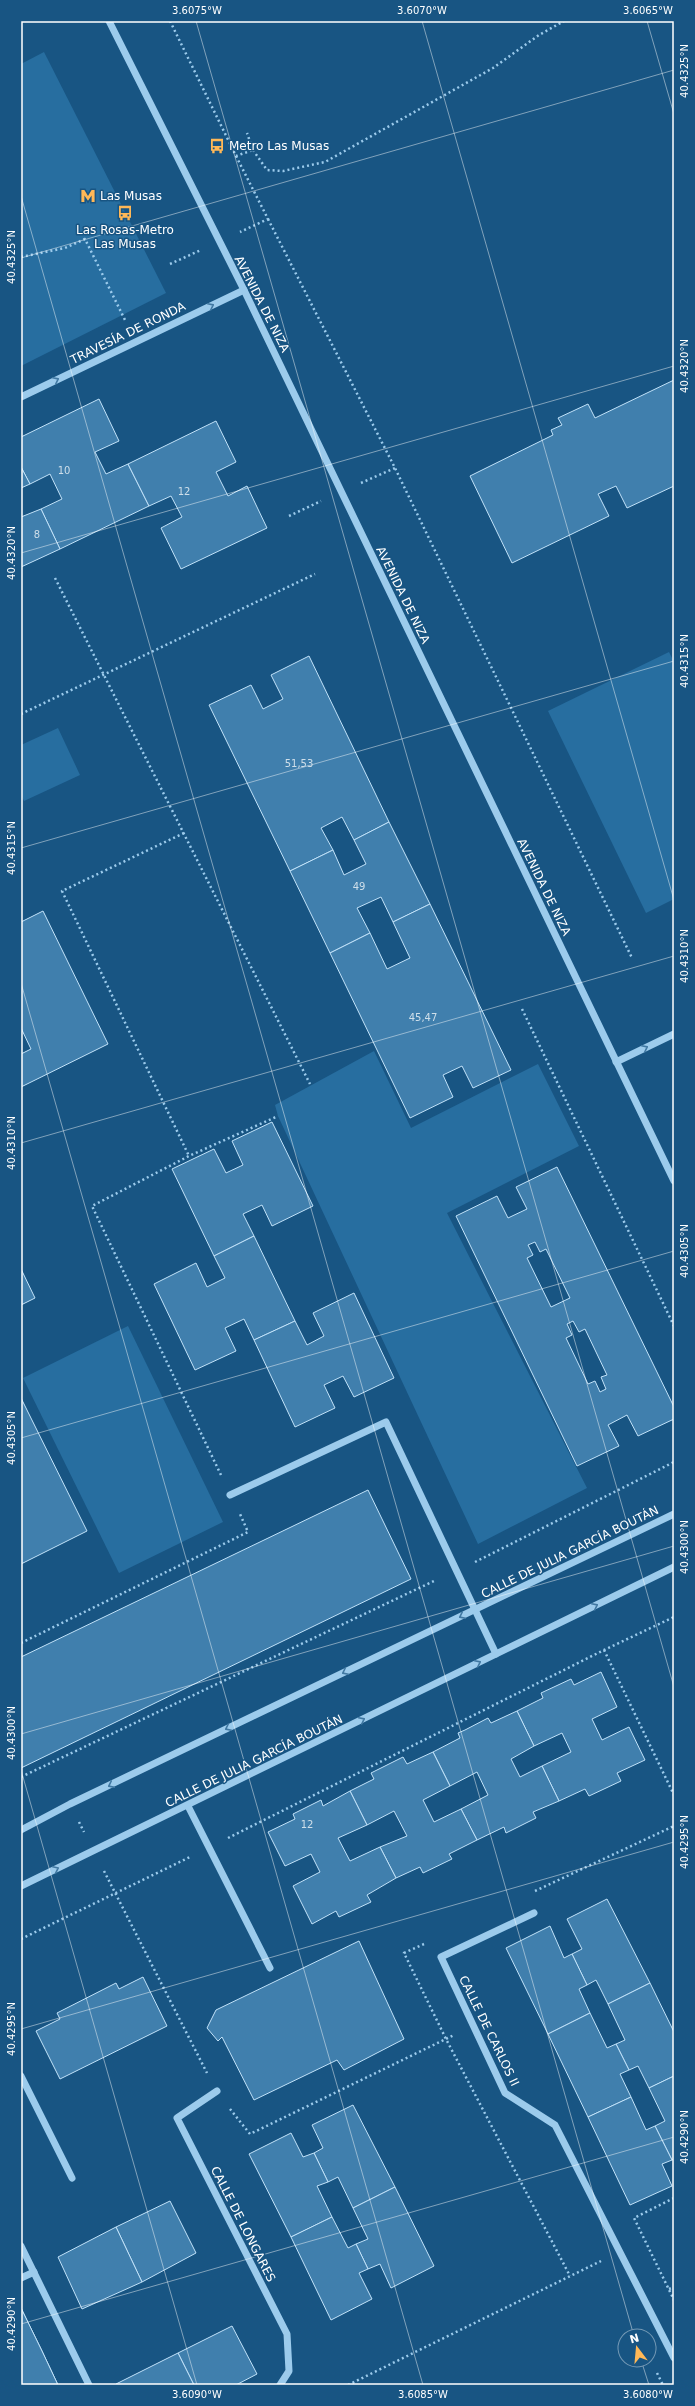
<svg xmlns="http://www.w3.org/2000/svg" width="695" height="2406" viewBox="0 0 695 2406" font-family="'DejaVu Sans',sans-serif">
<rect width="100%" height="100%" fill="#185583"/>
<g fill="#276ea0">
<polygon points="44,52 166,293 21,366 21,64"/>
<polygon points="669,652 674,662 674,899 646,913 548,711"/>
<polygon points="58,728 80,775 24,801 21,795 21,745"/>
<polygon points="374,1051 411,1128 538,1064 579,1146 447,1213 587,1488 478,1544 278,1116 275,1105"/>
<polygon points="128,1326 223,1522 119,1573 23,1378"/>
</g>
<g fill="#407fad" stroke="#c1e2f9" fill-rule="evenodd">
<polygon points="674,380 674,486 627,508 616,486 598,494 609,516 512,563 470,476 553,435 551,430 562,425 558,418 588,404 595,418"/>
<polygon points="99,399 119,441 95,452 106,474 128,464 149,506 60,549 41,509 62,499 50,474 30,484 21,467 21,437"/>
<polygon points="216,421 236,462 216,472 228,496 247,486 267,528 181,569 161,528 182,517 171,496 149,506 128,464"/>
<polygon points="21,467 30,484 21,488"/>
<polygon points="41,509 60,549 21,567 21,517"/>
<polygon points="309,656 389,822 354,840 342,817 321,828 333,850 290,871 209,705 251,685 263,709 283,699 271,675"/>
<polygon points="389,822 430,904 393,922 381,897 357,908 370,933 330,953 290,871 333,850 344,875 366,864 354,840"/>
<polygon points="430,904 511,1070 473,1088 462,1066 443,1075 453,1097 410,1118 330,953 370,933 387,969 410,958 393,922"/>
<polygon points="43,911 108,1044 21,1087 21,1054 31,1049 21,1028 21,922"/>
<polygon points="272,1122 313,1206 272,1226 262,1205 243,1214 254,1236 214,1256 172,1169 214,1149 226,1173 243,1165 232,1141"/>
<path d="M557,1167L674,1407V1419L638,1436L627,1415L608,1425L619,1446L577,1466L456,1216L497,1196L508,1218L527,1209L516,1187ZM535,1242L540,1252L546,1249L570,1298L551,1307L527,1258L533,1255L528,1245ZM573,1321L579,1332L585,1329L607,1375L601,1377L606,1389L600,1392L595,1381L588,1384L566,1338L572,1335L567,1324Z"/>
<polygon points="254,1236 295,1321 254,1340 244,1319 225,1328 236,1351 195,1370 154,1284 196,1263 207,1287 225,1278 214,1256"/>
<polygon points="21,1269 35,1298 21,1305"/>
<polygon points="354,1293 394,1378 354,1397 343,1376 324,1385 335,1408 295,1427 254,1340 295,1321 307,1345 324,1336 313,1313"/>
<polygon points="21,1398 87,1531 21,1564"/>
<polygon points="368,1490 411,1579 21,1768 21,1657"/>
<polygon points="601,1672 617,1707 592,1719 602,1740 629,1727 645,1760 617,1773 621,1781 589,1796 585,1789 559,1801 542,1766 571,1752 562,1733 534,1746 517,1711 543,1698 541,1693 571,1679 574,1685"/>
<polygon points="517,1711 534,1746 511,1759 520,1777 542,1766 559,1801 533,1812 536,1818 506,1833 504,1827 477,1840 461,1809 488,1795 477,1772 450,1786 433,1752 460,1738 458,1733 465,1730 488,1718 491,1723"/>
<polygon points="433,1752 450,1786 423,1800 434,1822 461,1809 477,1840 449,1854 452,1859 423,1873 420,1867 396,1878 380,1847 407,1836 394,1811 367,1825 350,1791 374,1779 371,1773 403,1757 407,1764"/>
<polygon points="350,1791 367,1825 338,1838 350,1861 380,1847 396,1878 367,1895 371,1902 339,1917 336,1911 312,1924 293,1886 320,1872 311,1854 285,1866 268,1832 295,1819 293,1814 321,1800 323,1806"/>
<polygon points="607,1899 650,1983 608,2004 596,1980 587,1985 572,1954 582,1949 567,1919"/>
<polygon points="550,1926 564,1958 572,1954 587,1985 579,1989 590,2013 548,2034 506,1948"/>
<polygon points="359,1941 404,2039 344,2070 337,2060 254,2100 222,2037 218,2041 207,2028 216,2010"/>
<polygon points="143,1977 167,2026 60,2079 36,2031 60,2019 57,2013 116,1983 119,1989"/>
<polygon points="650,1983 674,2032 674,2076 649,2088 638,2066 629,2070 616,2044 625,2040 608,2004"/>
<polygon points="590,2013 607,2048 616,2044 629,2070 620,2074 631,2097 588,2117 548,2034"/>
<polygon points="674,2076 674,2159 672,2160 655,2126 665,2121 649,2088"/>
<polygon points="631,2097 646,2130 655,2126 672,2160 662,2164 672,2186 630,2205 588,2117"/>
<polygon points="353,2105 395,2187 353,2208 338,2177 328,2182 314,2153 323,2148 312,2125"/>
<polygon points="291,2133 303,2157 314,2153 328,2182 317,2186 332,2217 291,2237 249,2154"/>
<polygon points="395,2187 434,2266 391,2288 380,2264 368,2269 356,2244 368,2239 353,2208"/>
<polygon points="170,2201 196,2253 142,2282 116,2227"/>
<polygon points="332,2217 348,2248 356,2244 368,2269 359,2273 372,2299 331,2320 291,2237"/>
<polygon points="116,2227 142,2282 82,2309 58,2257"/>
<polygon points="21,2308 42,2351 58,2385 21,2385"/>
<polygon points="21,2308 42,2351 58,2385 21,2385"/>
<polygon points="232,2326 257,2374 236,2385 194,2385 178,2353"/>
<polygon points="178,2353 194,2385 116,2385 116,2384"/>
</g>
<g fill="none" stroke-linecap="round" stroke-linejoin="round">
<g stroke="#9ccbec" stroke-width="2.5" stroke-dasharray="2 3" stroke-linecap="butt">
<polyline points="170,21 236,156 253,150 247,133"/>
<polyline points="253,150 267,170 283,171 325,162 493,68 539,35 564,21"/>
<polyline points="236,156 268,219 240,232"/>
<polyline points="268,219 395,468 632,958"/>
<polyline points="21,257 65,248 85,239 126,322"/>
<polyline points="170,264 201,250"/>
<polyline points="361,483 395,468"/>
<polyline points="289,516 321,501"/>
<polyline points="55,578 310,1084"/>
<polyline points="21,714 315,574"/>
<polyline points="184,833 62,891 189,1156"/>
<polyline points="522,1009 674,1326"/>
<polyline points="221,1475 92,1206 189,1156 278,1116"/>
<polyline points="475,1562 674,1462"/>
<polyline points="21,1643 248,1532 240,1514"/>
<polyline points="604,1650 674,1795"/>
<polyline points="21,1777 436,1580"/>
<polyline points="79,1822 84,1832"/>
<polyline points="228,1838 604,1650 674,1617"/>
<polyline points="104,1871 207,2073"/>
<polyline points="535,1891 674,1826"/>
<polyline points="21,1939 190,1857"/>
<polyline points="424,1944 404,1953 446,2039 570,2276"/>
<polyline points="230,2109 250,2134 454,2035"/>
<polyline points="674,2198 634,2218 674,2300"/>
<polyline points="669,2289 674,2287"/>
<polyline points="657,2373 663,2385"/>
<polyline points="348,2385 601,2261"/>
</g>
<g stroke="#9ccbec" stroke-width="7">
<polyline points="109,21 244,290 674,1181"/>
<polyline points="21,397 244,290"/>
<polyline points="616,1062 674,1034"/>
<polyline points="230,1495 386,1422 496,1654"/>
<polyline points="188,1806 270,1968"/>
<polyline points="21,1830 70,1804 674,1514"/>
<polyline points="21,1886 674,1567"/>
<polyline points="534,1913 441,1957 505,2093 555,2125 674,2358"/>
<polyline points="21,2076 72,2178"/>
<polyline points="217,2091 177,2118 287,2334 289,2371 280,2385"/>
<polyline points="21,2246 89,2385"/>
<polyline points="21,2278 34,2272"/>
</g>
</g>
<defs><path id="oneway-chevron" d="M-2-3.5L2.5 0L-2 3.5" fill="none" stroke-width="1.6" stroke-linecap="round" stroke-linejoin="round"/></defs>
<g stroke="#4078a2">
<use href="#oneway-chevron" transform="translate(211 306) rotate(-26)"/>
<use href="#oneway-chevron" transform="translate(56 380) rotate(-26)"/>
<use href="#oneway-chevron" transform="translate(645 1048) rotate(-26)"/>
<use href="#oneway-chevron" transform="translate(595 1606) rotate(-26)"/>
<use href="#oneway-chevron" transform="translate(462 1616) rotate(154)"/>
<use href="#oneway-chevron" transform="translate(478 1663) rotate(-26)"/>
<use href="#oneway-chevron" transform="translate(345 1672) rotate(154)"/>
<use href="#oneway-chevron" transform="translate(362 1720) rotate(-26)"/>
<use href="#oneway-chevron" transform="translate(228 1728) rotate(154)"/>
<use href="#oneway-chevron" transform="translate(111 1785) rotate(154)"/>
<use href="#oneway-chevron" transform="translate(56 1869) rotate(-25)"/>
</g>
<path fill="none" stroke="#fff" stroke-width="1" stroke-opacity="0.45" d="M196,21L674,1687M422,21L674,900M647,21L674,114M21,196L634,2336M21,258L674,70M21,553L674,366M21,848L674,661M21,983L423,2385M21,1143L674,956M21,1438L674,1251M21,1734L674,1546M21,1770L197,2385M21,2029L674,1842M21,2324L674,2137M641,2360L649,2385"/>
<defs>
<g id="bus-bare" transform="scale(1.2)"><path d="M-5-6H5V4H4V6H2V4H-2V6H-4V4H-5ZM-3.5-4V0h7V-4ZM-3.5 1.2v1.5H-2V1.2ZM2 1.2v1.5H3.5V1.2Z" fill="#ffb857" stroke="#185583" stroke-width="2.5" paint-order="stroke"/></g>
<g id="metro-bare" transform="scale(1.2)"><path d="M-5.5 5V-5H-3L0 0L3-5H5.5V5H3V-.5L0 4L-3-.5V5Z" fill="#ffb857" stroke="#185583" stroke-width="2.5" paint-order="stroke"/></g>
</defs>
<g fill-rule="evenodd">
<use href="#bus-bare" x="217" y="146"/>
<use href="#metro-bare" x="88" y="196"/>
<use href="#bus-bare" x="125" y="213"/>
</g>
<g text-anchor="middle" stroke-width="3" stroke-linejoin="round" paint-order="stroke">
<g font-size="10" fill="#cfdfea">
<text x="64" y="474">10</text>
<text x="184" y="495">12</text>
<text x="37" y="538">8</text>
<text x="299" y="767">51,53</text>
<text x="359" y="890">49</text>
<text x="423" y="1021">45,47</text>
<text x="307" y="1828">12</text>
</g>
<g font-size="12" fill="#fff" stroke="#185583" text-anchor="start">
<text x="229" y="150">Metro Las Musas</text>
<text x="100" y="200">Las Musas</text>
<text x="125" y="234" text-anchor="middle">Las Rosas-Metro<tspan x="125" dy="14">Las Musas</tspan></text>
</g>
<g font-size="12" fill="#fff" stroke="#185583">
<text transform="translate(262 304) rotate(63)" y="4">AVENIDA DE NIZA</text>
<text transform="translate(128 333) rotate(-26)" y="4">TRAVESÍA DE RONDA</text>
<text transform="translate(403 595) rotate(64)" y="4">AVENIDA DE NIZA</text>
<text transform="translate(544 887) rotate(64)" y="4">AVENIDA DE NIZA</text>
<text transform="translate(570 1552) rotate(-26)" y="4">CALLE DE JULIA GARCÍA BOUTÁN</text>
<text transform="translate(254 1761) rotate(-26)" y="4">CALLE DE JULIA GARCÍA BOUTÁN</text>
<text transform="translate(489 2031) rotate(64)" y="4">CALLE DE CARLOS II</text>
<text transform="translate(243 2224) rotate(63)" y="4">CALLE DE LONGARES</text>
</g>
</g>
<rect width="695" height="2406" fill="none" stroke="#185583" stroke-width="44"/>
<g transform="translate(637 2348) rotate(344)"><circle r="19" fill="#185583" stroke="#7499b5"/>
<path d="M0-3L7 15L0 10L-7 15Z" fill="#ffb857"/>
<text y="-6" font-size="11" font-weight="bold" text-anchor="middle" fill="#ffffff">N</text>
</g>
<rect x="22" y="22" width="651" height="2362" fill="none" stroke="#fff" stroke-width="1.5"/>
<g font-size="10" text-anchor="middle" fill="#fff">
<text x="197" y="14">3.6075°W</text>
<text x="422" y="14">3.6070°W</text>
<text x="648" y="14">3.6065°W</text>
<text transform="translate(684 71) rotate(-90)" y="4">40.4325°N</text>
<text transform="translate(11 257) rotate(-90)" y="4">40.4325°N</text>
<text transform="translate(684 366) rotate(-90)" y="4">40.4320°N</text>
<text transform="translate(11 553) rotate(-90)" y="4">40.4320°N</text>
<text transform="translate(684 661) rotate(-90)" y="4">40.4315°N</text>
<text transform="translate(11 848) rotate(-90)" y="4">40.4315°N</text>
<text transform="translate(684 956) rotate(-90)" y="4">40.4310°N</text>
<text transform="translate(11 1143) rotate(-90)" y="4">40.4310°N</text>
<text transform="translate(684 1251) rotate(-90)" y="4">40.4305°N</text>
<text transform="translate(11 1438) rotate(-90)" y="4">40.4305°N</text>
<text transform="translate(684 1547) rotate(-90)" y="4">40.4300°N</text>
<text transform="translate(11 1733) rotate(-90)" y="4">40.4300°N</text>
<text transform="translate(684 1842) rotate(-90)" y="4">40.4295°N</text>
<text transform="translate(11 2029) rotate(-90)" y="4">40.4295°N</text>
<text transform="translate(684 2137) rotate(-90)" y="4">40.4290°N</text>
<text transform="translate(11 2324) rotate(-90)" y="4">40.4290°N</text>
<text x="197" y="2398">3.6090°W</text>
<text x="423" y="2398">3.6085°W</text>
<text x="648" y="2398">3.6080°W</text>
</g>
</svg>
